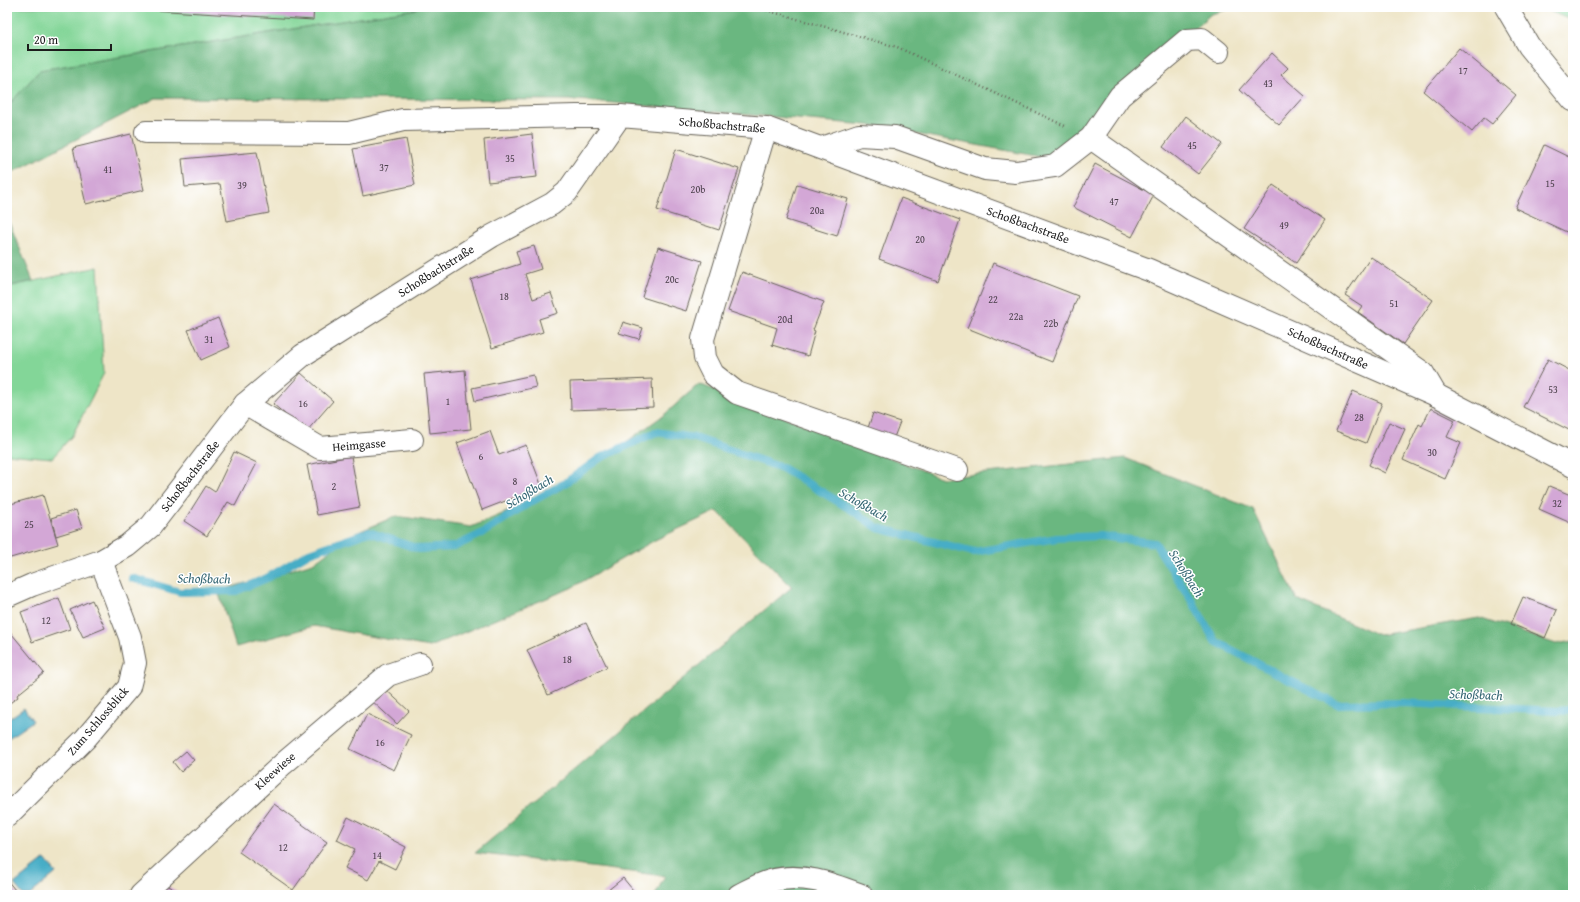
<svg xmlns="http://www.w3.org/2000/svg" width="1580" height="902" viewBox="0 0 1580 902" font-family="'Gentium Book Plus',serif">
<rect width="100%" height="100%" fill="#fff"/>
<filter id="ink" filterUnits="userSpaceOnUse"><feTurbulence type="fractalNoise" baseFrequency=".025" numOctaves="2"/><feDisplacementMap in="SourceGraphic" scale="8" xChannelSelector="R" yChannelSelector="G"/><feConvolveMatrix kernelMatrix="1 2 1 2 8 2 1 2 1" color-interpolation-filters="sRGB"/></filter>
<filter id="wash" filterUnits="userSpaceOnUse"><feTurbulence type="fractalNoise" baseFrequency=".012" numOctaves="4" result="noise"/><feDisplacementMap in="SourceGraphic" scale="16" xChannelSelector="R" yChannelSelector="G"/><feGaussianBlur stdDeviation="0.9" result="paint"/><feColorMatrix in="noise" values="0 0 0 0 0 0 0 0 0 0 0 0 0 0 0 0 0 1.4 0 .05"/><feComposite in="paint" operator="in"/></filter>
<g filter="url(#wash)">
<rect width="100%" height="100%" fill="#eee5c7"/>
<g fill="#83d698" stroke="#50795a">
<polygon points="7,7 417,7 416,9 40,70 7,107"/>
<polygon points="1548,7 1573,7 1573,21 1549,11"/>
<polygon points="98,267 104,373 72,436 52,458 7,454 7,287"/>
</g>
<g fill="#6ab780" stroke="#436a4e">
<polygon points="417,7 1237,7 1211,14 1047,158 867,125 579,100 156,98 7,175 7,107 40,70 416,9"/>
<polygon points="7,217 33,281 7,287"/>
<polygon points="699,384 942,478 1125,458 1253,509 1297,600 1379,635 1479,618 1556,644 1573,641 1573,895 655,895 665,876 475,853 792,587 717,511 655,540 571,588 429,647 314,626 236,647 218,591 313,563 349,536 396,516 471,527 560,490 665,414"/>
</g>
<g fill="#47adc6" stroke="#326471">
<polygon points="24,708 33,721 7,739 7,720"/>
<polygon points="45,859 56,873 30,895 23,895 14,884"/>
</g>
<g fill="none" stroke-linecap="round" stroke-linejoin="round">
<polyline stroke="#47adc6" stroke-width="8" points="132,578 180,592 236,591 267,578 309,553 369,532 419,549 454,547 481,534 529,503 565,483 600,458 656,432 695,438 782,468 852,510 878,528 974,552 1057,538 1100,536 1155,543 1192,601 1215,641 1281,676 1337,704 1403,703 1556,711 1573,710"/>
</g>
<g id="blocks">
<g fill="#d3a7d6">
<polygon points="153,7 314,7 313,20 152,10"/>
<polygon points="1459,48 1516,95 1492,124 1484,118 1472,132 1423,91"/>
<polygon points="1272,53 1288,68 1281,75 1305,96 1279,125 1239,90"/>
<polygon points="1186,116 1222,144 1198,174 1163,147"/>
<polygon points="131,134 144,190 86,204 73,148"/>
<polygon points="532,134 537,177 488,182 484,140"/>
<polygon points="406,139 415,185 363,196 353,149"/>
<polygon points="1544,145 1573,159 1573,235 1515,208"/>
<polygon points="676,149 739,169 719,230 657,210"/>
<polygon points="257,152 269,213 227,221 220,184 185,187 182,159"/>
<polygon points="1095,164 1154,195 1132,237 1073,207"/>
<polygon points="797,184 848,199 837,236 786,220"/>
<polygon points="1273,185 1325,220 1296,263 1244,229"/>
<polygon points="901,198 960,220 938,281 879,259"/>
<polygon points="534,246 541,269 525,274 533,299 551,293 558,313 539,319 543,332 492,348 471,280 520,264 516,251"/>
<polygon points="658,247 702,261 686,311 642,297"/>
<polygon points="1371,257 1433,300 1403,344 1358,312 1362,306 1345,295"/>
<polygon points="993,263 1078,296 1052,362 967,328"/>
<polygon points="742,272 824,302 813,330 815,331 808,356 772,345 777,328 728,311"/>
<polygon points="218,318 230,347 201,360 188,330"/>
<polygon points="623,322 643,328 639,339 619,333"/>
<polygon points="1548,359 1573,372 1573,432 1523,407"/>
<polygon points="465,370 471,429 430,433 424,374"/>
<polygon points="301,373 333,401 306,432 273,404"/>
<polygon points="533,375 536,387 475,401 472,388"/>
<polygon points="652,379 653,407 571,410 570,382"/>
<polygon points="1353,391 1382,403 1366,443 1336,431"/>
<polygon points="1431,408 1455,420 1447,437 1461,443 1445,479 1403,460 1419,424 1422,426"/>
<polygon points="873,413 900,422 893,440 867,431"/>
<polygon points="1389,422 1405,429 1385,473 1369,465"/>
<polygon points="490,431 499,455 526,445 542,487 482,510 457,443"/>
<polygon points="234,452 257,463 235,506 228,502 207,536 184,521 206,486 215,492"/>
<polygon points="351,456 360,507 317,515 307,465"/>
<polygon points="1549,486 1573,496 1573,524 1539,509"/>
<polygon points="43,495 58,544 7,559 7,505"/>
<polygon points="76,510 82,528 56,536 51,518"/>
<polygon points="1523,597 1557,610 1545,638 1511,624"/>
<polygon points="59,598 70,629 32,642 21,612"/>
<polygon points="92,600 105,628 83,637 70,610"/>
<polygon points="586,623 607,667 548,695 527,650"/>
<polygon points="7,628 44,673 17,695 18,697 7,705"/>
<polygon points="382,686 409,711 397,724 370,699"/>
<polygon points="367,714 411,735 394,770 350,749"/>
<polygon points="186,751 194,760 181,772 173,762"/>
<polygon points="274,804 327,842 293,890 239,852"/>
<polygon points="348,817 406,847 395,869 379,861 368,880 345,868 355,849 337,840"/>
<polygon points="623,878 637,895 602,895"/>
<polygon points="7,880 19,895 7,895"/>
<polygon points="164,884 184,895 157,895"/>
</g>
</g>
</g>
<g filter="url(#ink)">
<use href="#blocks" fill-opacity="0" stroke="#666258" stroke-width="1"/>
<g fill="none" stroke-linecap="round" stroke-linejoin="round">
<g stroke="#666258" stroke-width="24">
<g id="minor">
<polyline points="1506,7 1529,46 1573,100"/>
<polyline points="766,128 703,339 705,358 713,374 737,393 957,470"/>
<polyline points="146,132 349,133 403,120 577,116 620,116"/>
<polyline points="1091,138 1423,373 1436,395"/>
<polyline points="822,148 859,135 895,137 985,169 1016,172 1055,166 1091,138 1120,96 1187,40 1202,39 1218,52"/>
<polyline points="245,404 320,448 412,440"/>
<polyline points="7,596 32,585 101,561 127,546 151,526 245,404 303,355 492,236 552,204 567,192 620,116 766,128 1149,270 1436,395 1573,466"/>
<polyline points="7,816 85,739 129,687 135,663 130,637 101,561"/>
<polyline points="141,895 283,764 388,675 420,664"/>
<path d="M739,895C749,890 759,884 770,881C802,872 832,884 861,895"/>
</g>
</g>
<g stroke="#666258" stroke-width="2.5" stroke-dasharray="1 3" stroke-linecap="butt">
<polyline points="755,7 897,47 1065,126"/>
<polyline points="344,9 355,7"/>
</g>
<use href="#minor" stroke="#fff" stroke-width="22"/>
</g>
</g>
<g text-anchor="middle" stroke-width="3" stroke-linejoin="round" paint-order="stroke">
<g font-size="10" fill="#4a3f4a">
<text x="1463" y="74">17</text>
<text x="1268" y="87">43</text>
<text x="1192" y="149">45</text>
<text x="510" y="162">35</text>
<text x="384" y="171">37</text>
<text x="108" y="173">41</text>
<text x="1550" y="187">15</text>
<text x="242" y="189">39</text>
<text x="698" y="193">20b</text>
<text x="1114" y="205">47</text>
<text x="817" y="214">20a</text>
<text x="1284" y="229">49</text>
<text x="920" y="243">20</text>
<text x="672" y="283">20c</text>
<text x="504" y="300">18</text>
<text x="993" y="303">22</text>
<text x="1394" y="307">51</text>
<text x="1016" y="320">22a</text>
<text x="785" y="323">20d</text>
<text x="1051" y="327">22b</text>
<text x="209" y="343">31</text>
<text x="1553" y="393">53</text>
<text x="448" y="405">1</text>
<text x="303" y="407">16</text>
<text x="1359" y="421">28</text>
<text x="1432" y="456">30</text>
<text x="481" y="460">6</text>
<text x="515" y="485">8</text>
<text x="334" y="490">2</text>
<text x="1557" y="507">32</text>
<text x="29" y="528">25</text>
<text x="46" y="624">12</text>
<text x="567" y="663">18</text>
<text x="380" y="746">16</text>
<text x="283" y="851">12</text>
<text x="377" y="859">14</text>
</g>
<g font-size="12" fill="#1c1c1c" stroke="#fff">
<text transform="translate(722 125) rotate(5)" y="4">Schoßbachstraße</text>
<text transform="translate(1028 225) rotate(20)" y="4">Schoßbachstraße</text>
<text transform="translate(436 271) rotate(-32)" y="4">Schoßbachstraße</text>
<text transform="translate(1328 348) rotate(24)" y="4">Schoßbachstraße</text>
<text transform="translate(359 445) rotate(-5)" y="4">Heimgasse</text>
<text transform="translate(190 476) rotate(-52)" y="4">Schoßbachstraße</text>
<text transform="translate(98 721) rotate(-49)" y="4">Zum Schlossblick</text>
<text transform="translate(275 771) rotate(-42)" y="4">Kleewiese</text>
</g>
<g font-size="13" font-style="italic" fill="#326471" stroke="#fff">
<text transform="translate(529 491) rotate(-31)" y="5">Schoßbach</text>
<text transform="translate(864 504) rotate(30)" y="5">Schoßbach</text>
<text transform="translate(1187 573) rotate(58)" y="5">Schoßbach</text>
<text transform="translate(204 578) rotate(1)" y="5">Schoßbach</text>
<text transform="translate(1476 694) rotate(2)" y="5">Schoßbach</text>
</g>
</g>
<rect width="1580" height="902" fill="none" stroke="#fff" stroke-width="24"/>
<path d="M28 44v6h83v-6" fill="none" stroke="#1c1c1c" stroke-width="2"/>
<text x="34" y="44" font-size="12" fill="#1c1c1c" stroke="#ffffff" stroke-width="3" paint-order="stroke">20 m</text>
</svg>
